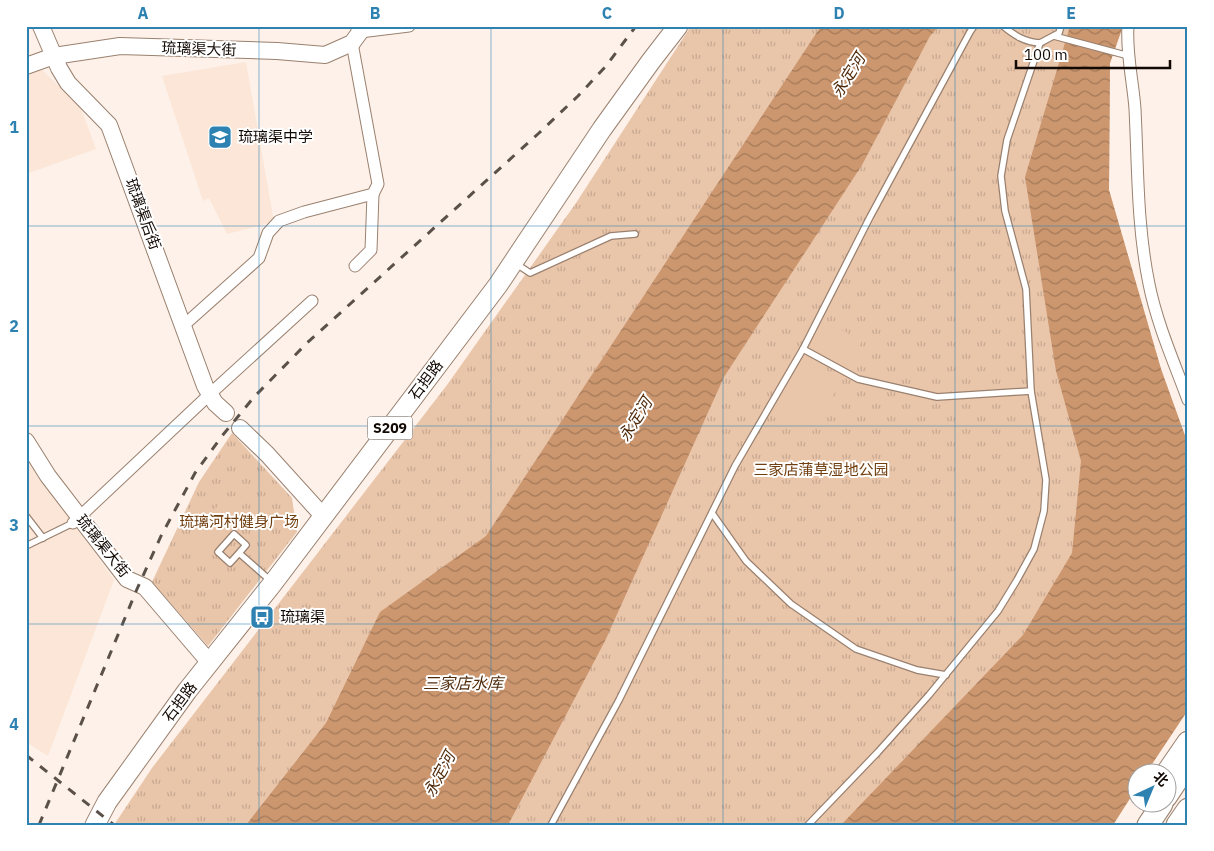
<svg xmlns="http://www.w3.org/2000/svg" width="1214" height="851" viewBox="0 0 1214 851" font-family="'IBM Plex Sans','Noto Sans SC',sans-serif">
<defs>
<pattern id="grass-tufts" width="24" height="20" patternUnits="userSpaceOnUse" patternTransform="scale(1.25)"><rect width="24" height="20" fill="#e9c5aa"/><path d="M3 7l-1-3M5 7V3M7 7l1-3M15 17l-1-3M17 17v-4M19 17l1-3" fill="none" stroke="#c7a891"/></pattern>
<pattern id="water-waves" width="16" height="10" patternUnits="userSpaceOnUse" patternTransform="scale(1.25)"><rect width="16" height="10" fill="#cc976f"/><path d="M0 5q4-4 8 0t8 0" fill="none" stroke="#a47959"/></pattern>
</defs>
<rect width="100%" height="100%" fill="#fdf1e9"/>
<g fill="#fbe6d7">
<polygon points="246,62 274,222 227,234 209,198 203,201 162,76"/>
<polygon points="41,69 80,106 96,149 26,174 26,75"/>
<polygon points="26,456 114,580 48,756 26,742"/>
</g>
<g fill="url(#grass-tufts)">
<polygon points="691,26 1123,26 1110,63 1109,190 1161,369 1188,444 1188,710 1146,773 1136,774 1136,789 1113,825 114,825 152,768 447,385 576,203"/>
<polygon points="232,433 292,498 297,532 208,646 152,582 199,482"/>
</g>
<g fill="#e9c5aa">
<polygon points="822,319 862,341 846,370 806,349"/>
<polygon points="801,359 841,382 809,437 769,414"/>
<polygon points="221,502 242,520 206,563 185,545"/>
</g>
<g fill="url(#water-waves)">
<polygon points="821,26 939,26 930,36 862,165 724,377 605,641 508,825 246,825 326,723 380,612 486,536"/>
<polygon points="1070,26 1123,26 1110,63 1109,190 1161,369 1188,444 1188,710 1146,773 1136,774 1136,789 1113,825 841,825 1023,635 1072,553 1081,461 1056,371 1025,177"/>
</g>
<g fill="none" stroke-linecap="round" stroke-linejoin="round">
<g stroke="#9a816f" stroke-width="8">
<g id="lane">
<path d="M1003,26C1015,36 1025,42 1040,43"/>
<polyline points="1054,36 1129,56"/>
<polyline points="515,263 530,273 611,236 635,234"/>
<polyline points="803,349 858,379 937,397 1031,391"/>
<polyline points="712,513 746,561 791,604 856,649 917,670 946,675"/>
<polyline points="26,516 43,538"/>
<polyline points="26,546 73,523"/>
<polyline points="239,553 246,545 234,534 218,552 230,563 239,553 272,582"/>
<polyline points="551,825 619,700 735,466 803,349 870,217 970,32 974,26"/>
<polyline points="808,825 878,752 929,695 998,611 1017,580 1034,549 1044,511 1046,480 1031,391 1026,289 1005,211 1001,176 1007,140 1040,43 1059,33 1061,26"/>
</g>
</g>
<g stroke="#9a816f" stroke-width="13">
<g id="street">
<path d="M1128,26C1126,54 1133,81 1135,109C1138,168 1137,226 1149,284C1157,324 1174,362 1188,400"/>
<polyline points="360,32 409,26"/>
<polyline points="355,266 371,250 373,194"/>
<polyline points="183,326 259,258 268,233 279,221 304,212 373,194 378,184 352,43"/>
<polyline points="73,523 210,394 312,301"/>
</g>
</g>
<g stroke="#9a816f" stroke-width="18">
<g id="secondary">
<polyline points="41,26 59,68 68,83 109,125 205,386 215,403 226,413"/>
<polyline points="26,66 54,56 120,46 277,51 325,55 352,43 360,32 359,26"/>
<polyline points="240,428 267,454 324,517"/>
<polyline points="26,441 48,476 127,579 145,587 210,663"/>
</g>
</g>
<g stroke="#9a816f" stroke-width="21">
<polyline id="primary" points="95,825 107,802 187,691 273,583 498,285 602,129 651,61 678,26"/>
</g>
<g stroke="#9a816f" stroke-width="23">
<g id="highway">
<polyline points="1166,774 1188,742"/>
<polyline points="1166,797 1188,764"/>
<polyline points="1148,825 1162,804"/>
<polyline points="1177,825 1188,809"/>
</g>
</g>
<use href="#lane" stroke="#fff" stroke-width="5.5"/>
<use href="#street" stroke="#fff" stroke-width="11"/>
<use href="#secondary" stroke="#fff" stroke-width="16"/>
<use href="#primary" stroke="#fff" stroke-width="19"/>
<use href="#highway" stroke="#fff" stroke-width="21"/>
<g stroke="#5b514b" stroke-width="3" stroke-dasharray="9 9" stroke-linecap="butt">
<polyline points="26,755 114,825"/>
<polyline points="39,825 137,589 161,536 195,473 222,436 254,397 307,343 539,133 578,96 606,66 636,26"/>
</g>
</g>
<path fill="none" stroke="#2e82b2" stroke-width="1" stroke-opacity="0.55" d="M259,26V825M491,26V825M723,26V825M955,26V825M26,226H1188M26,426H1188M26,624H1188"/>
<defs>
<g id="school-square" transform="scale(1.25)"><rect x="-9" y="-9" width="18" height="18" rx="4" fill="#2e82b2" stroke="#fff"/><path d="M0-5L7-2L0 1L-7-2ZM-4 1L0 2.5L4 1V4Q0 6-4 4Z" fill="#fff"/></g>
<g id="bus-square" transform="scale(1.25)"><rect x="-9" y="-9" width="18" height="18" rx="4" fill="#2e82b2" stroke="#fff"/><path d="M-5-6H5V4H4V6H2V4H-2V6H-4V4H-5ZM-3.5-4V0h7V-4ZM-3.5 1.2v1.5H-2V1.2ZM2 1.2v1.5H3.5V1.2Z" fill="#fff"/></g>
</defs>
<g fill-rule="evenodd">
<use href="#school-square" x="220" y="137"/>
<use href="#bus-square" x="262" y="617"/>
</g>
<g text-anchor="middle" stroke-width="4" stroke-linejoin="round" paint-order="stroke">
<rect fill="#fff" stroke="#59534f" stroke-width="1" x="367.5" y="416.5" width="45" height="23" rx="4"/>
<g font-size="14" font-weight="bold" fill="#120904">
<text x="390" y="433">S209</text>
</g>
<g font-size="15" fill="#120904" stroke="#fff">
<text transform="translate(199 49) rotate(2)" y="5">琉璃渠大街</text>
<text transform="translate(143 214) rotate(70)" y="5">琉璃渠后街</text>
<text transform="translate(426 380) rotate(-53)" y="5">石担路</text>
<text transform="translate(103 546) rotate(51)" y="5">琉璃渠大街</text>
<text transform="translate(180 702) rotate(-53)" y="5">石担路</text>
</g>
<g font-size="15" fill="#120904" stroke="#fff" text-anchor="start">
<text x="238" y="142">琉璃渠中学</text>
<text x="280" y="622">琉璃渠</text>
</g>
<g font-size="15" fill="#713e0f" stroke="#fff">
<text x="821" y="475">三家店蒲草湿地公园</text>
<text x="239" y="527">琉璃河村健身广场</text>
</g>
<g font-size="16" font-style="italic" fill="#502c0d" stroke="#fff">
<text transform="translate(848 75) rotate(-58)" y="6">永定河</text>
<text transform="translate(635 419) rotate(-58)" y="6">永定河</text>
<text x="463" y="689">三家店水库</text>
<text transform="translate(439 774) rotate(-62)" y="6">永定河</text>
</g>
</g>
<rect width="1214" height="851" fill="none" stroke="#ffffff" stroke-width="55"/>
<g transform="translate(1152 788) rotate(44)"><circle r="24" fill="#ffffff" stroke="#a09d9b"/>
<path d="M0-4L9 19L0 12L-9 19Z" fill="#2e82b2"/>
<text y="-8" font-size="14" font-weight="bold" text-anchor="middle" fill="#120904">北</text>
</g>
<path d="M1016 60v8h154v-8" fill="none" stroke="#120904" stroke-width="2.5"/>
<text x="1024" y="60" font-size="15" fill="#120904" stroke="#ffffff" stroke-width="4" paint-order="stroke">100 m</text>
<rect x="28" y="28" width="1158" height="796" fill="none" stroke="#2e82b2" stroke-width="2"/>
<g font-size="16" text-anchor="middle" font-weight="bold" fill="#2e82b2">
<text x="143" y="19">A</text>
<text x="375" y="19">B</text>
<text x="607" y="19">C</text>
<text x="839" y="19">D</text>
<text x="1071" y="19">E</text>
<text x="14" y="133">1</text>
<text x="14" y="332">2</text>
<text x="14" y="531">3</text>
<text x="14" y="730">4</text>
</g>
</svg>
